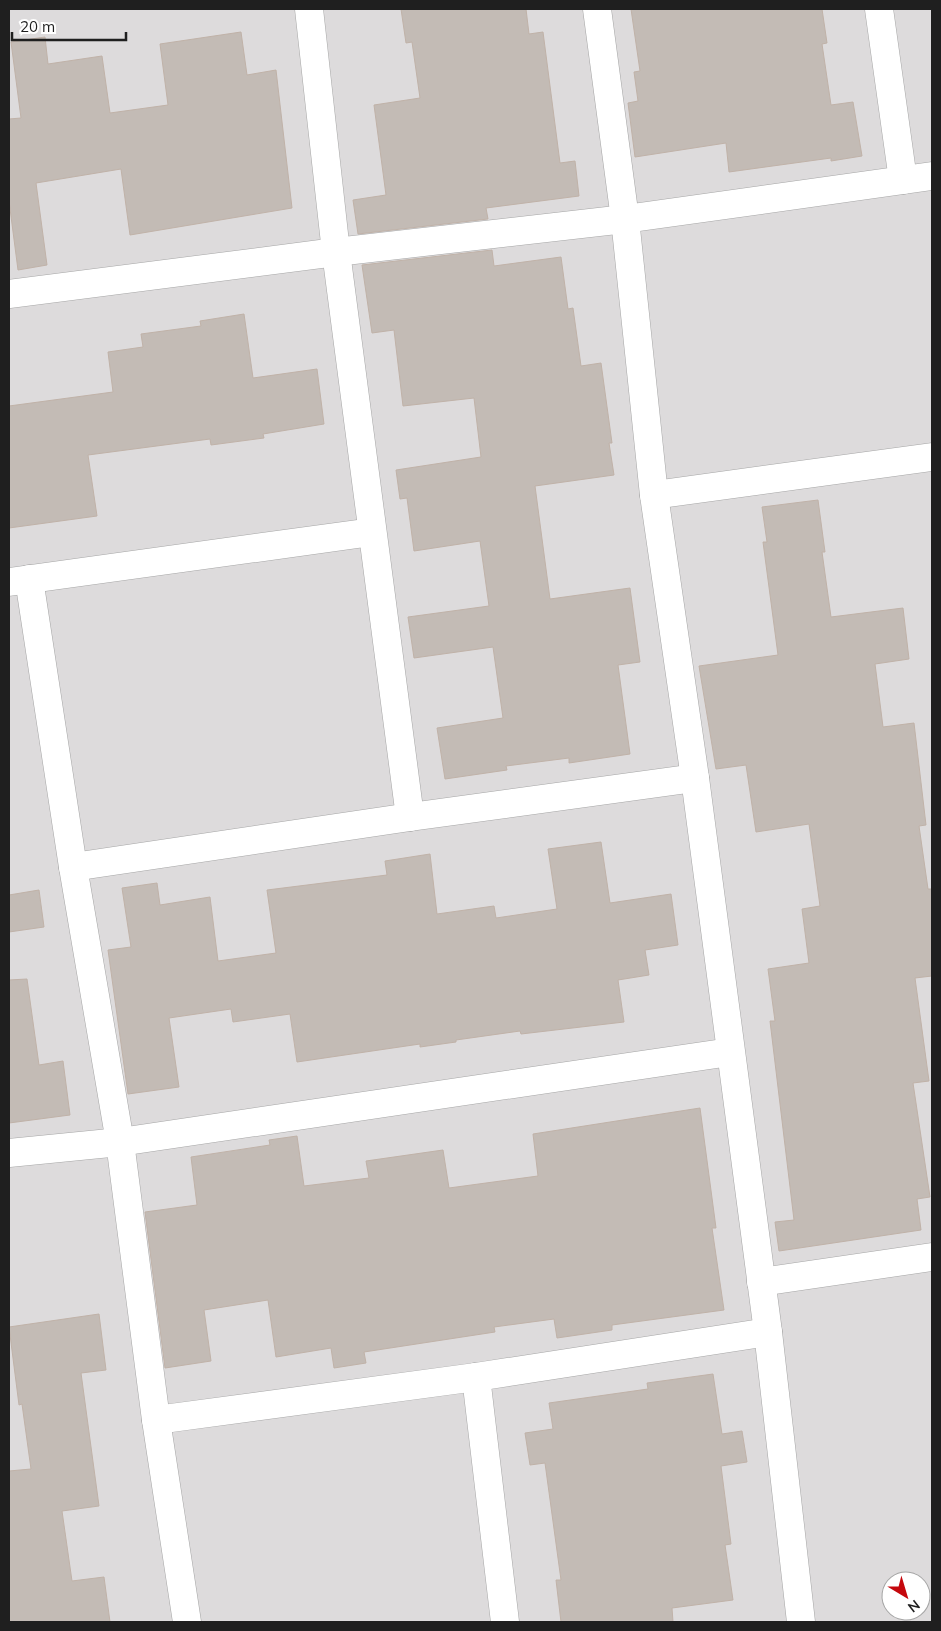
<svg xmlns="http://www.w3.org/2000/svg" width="941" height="1631" viewBox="0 0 941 1631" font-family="Mulish,sans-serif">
<rect width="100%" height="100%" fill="#efebe5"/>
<path fill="#dddbdc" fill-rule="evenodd" d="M9,9H932V1622H9ZM891,1581H921V1611H891Z"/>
<g fill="#c3bbb5" stroke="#c0b2a8">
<polygon points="401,9 526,9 529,34 543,32 560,163 575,161 579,196 486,208 488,219 358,234 353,200 386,195 374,105 420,98 412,42 406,43"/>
<polygon points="631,9 822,9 827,43 822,44 831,105 853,102 862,156 831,161 831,158 729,172 726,143 635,157 628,103 638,101 634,72 640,71"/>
<polygon points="241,32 247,75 276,70 292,208 130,235 121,169 36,183 47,265 18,270 9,201 9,119 21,118 11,42 45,37 48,64 102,56 110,113 168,105 160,44"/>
<polygon points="492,250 494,266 561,257 568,309 573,308 581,366 601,363 612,443 609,443 614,475 535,486 550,599 630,588 640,662 618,665 630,754 569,763 569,758 506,766 507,770 445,779 437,728 503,718 493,647 414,658 408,617 489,606 480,541 414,551 407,498 400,499 396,470 481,457 474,398 403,406 394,330 372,333 362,265"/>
<polygon points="244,314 253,378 317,369 324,424 263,434 264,438 211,445 210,439 88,455 97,516 9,528 9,406 113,392 108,352 143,347 141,334 201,326 200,321"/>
<polygon points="818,500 825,552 822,552 831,617 903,608 909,659 875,664 883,727 914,723 926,825 919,826 928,889 932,889 932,976 915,978 929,1081 913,1083 930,1197 917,1199 921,1230 779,1251 775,1222 794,1220 770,1021 775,1021 768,969 809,963 802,909 820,906 809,824 756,832 746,765 716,769 699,666 778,655 763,542 767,542 762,507"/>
<polygon points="601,842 610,903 671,894 678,945 645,950 649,975 618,980 624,1022 521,1034 520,1031 456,1040 456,1042 420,1047 420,1044 297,1062 290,1014 233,1022 231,1009 169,1018 179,1087 128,1094 108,950 131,947 122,888 157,883 160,905 210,897 218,961 276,953 267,890 387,875 385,861 430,854 437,914 494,906 496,918 557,909 548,849"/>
<polygon points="39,890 44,927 9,932 9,895"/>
<polygon points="27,979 39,1065 63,1061 70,1115 9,1123 9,980"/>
<polygon points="700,1108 716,1228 712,1228 724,1310 612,1325 612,1330 557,1338 554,1319 494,1327 495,1332 364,1352 366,1363 334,1368 331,1348 276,1357 268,1300 204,1310 211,1361 165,1368 145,1212 197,1205 191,1157 270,1145 269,1140 297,1136 304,1186 369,1178 366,1161 443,1150 449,1188 538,1176 533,1134"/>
<polygon points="99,1314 106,1370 81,1373 99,1506 62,1511 72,1581 104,1577 110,1622 9,1622 9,1471 31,1469 22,1404 19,1405 9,1327"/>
<polygon points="713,1374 722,1434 742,1431 747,1462 721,1466 731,1544 725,1545 733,1600 672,1608 673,1622 561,1622 556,1580 561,1580 545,1463 530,1465 525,1433 553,1429 549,1403 648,1389 647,1383"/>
</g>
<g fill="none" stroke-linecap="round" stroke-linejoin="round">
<g stroke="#a6a6a6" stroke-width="29">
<g id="street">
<polyline points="309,9 336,252 410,817"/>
<polyline points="597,9 625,219 654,495 695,778 768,1332 801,1622"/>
<polyline points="879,9 903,180"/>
<polyline points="9,294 336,252 625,219 932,176"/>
<polyline points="654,495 932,457"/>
<polyline points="29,579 73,867 120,1142 156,1420 187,1622"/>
<polyline points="9,582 372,532"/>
<polyline points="73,867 410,817 695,778"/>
<polyline points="9,1153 120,1142 730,1052"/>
<polyline points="761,1282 932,1257"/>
<polyline points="476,1377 505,1622"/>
<polyline points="156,1420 476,1377 768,1332"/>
</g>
</g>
<use href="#street" stroke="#fff" stroke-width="28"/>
</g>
<rect width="941" height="1631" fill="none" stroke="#1f1f1f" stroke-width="20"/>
<g transform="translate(906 1596) rotate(142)"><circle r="24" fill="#ffffff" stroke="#a5a5a5"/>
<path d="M0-4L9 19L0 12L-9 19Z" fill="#c5080d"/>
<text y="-8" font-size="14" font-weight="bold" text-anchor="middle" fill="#1f1f1f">N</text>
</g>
<path d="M12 32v8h114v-8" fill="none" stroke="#1f1f1f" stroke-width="2.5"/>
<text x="20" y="32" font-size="15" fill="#1f1f1f" stroke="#ffffff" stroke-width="4" paint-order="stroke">20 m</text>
</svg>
